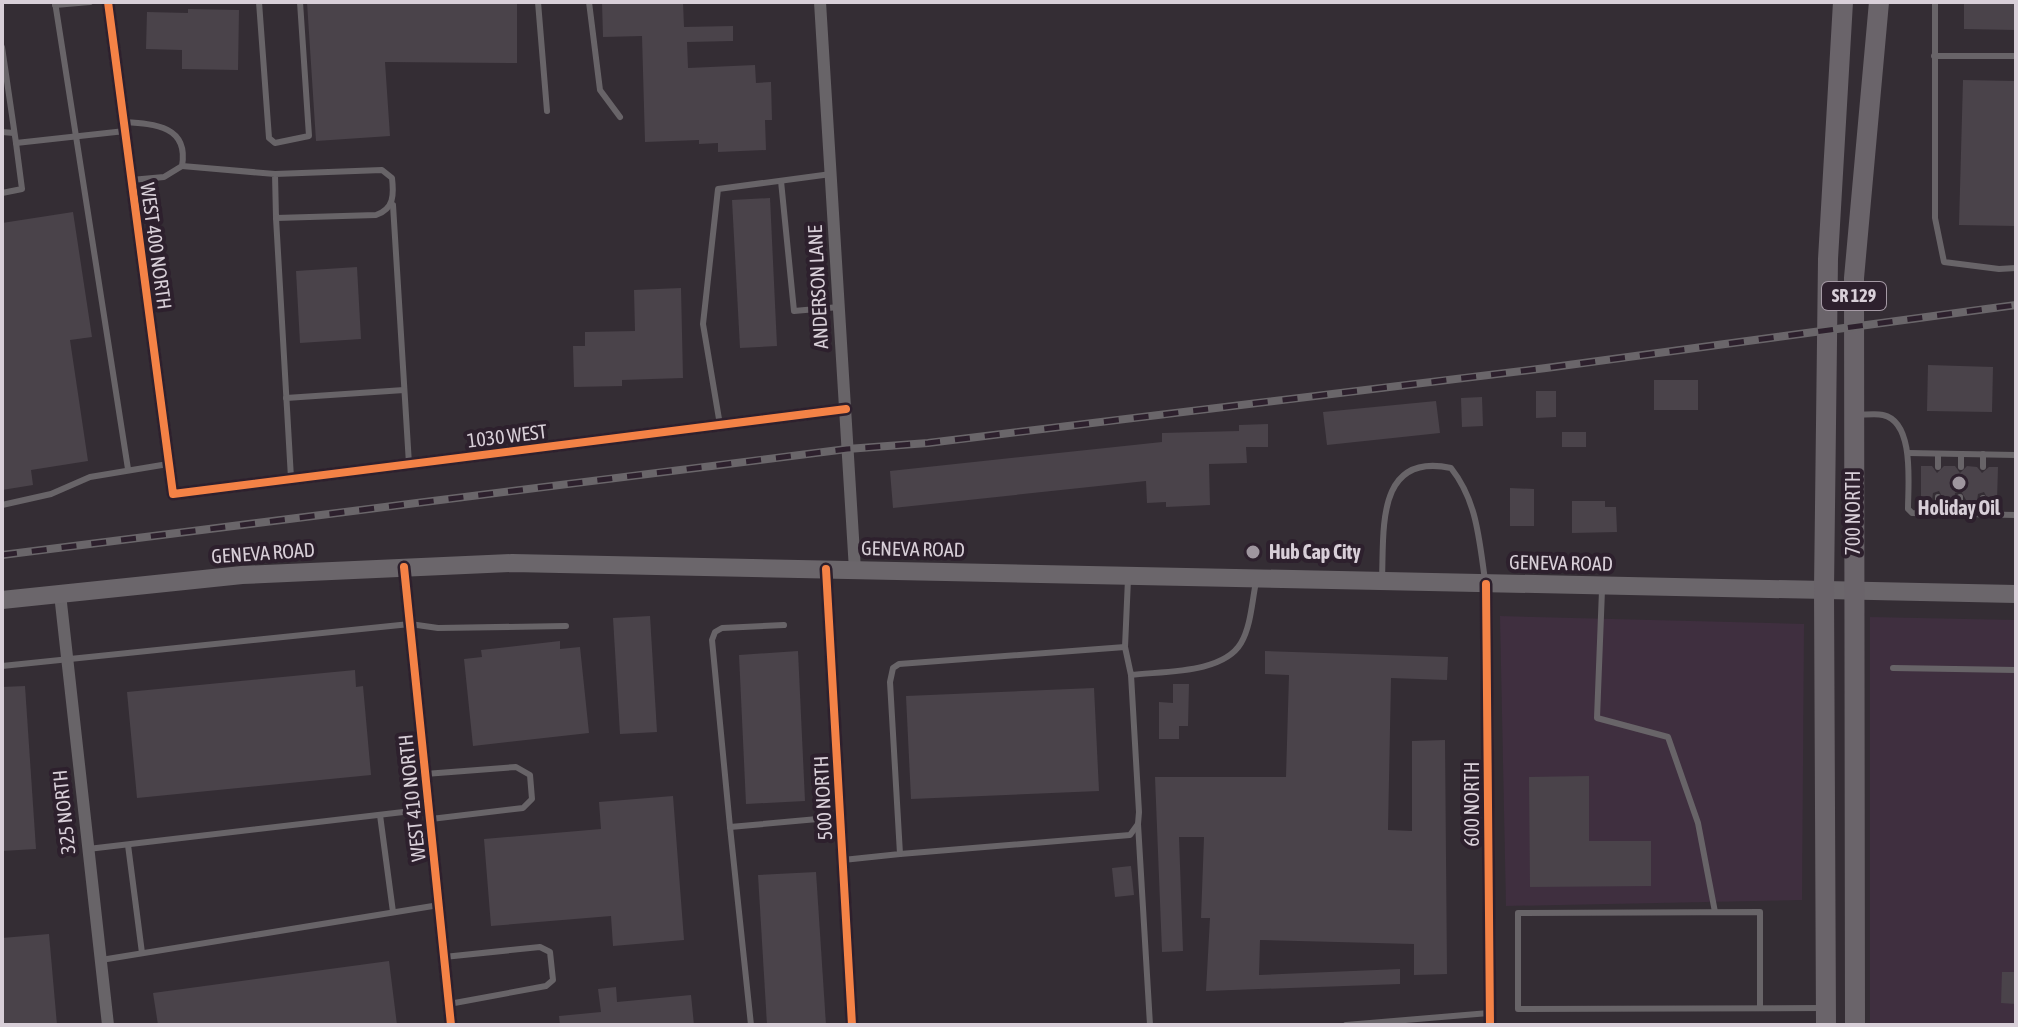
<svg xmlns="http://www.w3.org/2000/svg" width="2018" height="1027" viewBox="0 0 2018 1027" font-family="'Asap Condensed',sans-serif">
<rect width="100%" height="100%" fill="#342d34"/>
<g fill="#3f2f3f">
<polygon points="1500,616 1804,624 1802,900 1506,906"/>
<polygon points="1870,617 2016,620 2016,1025 1870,1025"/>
</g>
<g fill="#4a434a">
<polygon points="307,2 517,2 517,63 385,62 390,136 316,141"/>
<polygon points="602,2 683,2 684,27 733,26 733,41 687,42 688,68 755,65 756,83 771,82 772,120 765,120 766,150 718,152 718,143 699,144 699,140 645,142 642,36 603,37"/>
<polygon points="1964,2 2016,2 2016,30 1964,29"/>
<polygon points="188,9 239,10 238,70 182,69 182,50 146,49 147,12 188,13"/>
<polygon points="1963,80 2016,81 2016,226 1959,225"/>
<polygon points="770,198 777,346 740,348 732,200"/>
<polygon points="73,212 92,337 70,340 88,461 31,470 33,485 2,490 2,223"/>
<polygon points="357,267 361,339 300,343 296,271"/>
<polygon points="681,288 683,378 622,380 622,386 574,387 573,346 585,346 585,332 635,331 634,290"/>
<polygon points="1928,365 1993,367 1992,412 1927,411"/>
<rect x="1654" y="380" width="44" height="30"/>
<polygon points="1536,391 1556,391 1556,417 1536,418"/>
<polygon points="1482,397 1483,426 1462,427 1461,398"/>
<polygon points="1436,401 1440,433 1327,445 1323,412"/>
<polygon points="1268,424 1268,447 1246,447 1247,463 1209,464 1210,505 1166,507 1166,502 1147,503 1146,481 893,508 890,471 1162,442 1162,433 1239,431 1239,425"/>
<rect x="1562" y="432" width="24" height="15"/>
<polygon points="1921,466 1932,466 1937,473 1944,466 1955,466 1960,473 1967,466 1977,467 1982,473 1989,467 1998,467 1997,501 1989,501 1984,492 1978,494 1977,501 1966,500 1961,491 1955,493 1954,500 1944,500 1939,491 1933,493 1932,500 1921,500"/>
<polygon points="1510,488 1534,489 1534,526 1510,526"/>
<polygon points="1572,501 1605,501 1605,507 1616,507 1617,532 1572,533"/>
<polygon points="650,616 657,732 620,734 613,618"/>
<polygon points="560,641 560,649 580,647 589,733 473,746 464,659 482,657 481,650"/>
<polygon points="798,651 805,801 746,804 739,655"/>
<polygon points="1265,651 1448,657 1447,680 1391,678 1388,830 1412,831 1412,741 1445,740 1447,974 1414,975 1414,944 1260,940 1259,975 1400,969 1400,984 1206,991 1210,918 1201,918 1204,837 1179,837 1183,951 1162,952 1155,777 1286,777 1289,675 1265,674"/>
<polygon points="355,670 356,687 363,686 371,775 137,798 127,692"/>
<polygon points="1173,684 1189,684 1188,726 1179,726 1179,739 1159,739 1159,702 1173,703"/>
<polygon points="25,686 36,849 2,851 2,687"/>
<polygon points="1094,688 1099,791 911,799 906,696"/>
<polygon points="1589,776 1589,841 1651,841 1651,886 1530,887 1529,777"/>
<polygon points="673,796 684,940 613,946 611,916 491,926 484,839 601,829 599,802"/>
<polygon points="1131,866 1134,895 1115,897 1112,868"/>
<polygon points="816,872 826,1025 767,1025 758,875"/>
<polygon points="49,934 57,1025 2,1025 2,938"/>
<polygon points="389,961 397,1025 158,1025 153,993"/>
<polygon points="2002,972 2016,972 2016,1004 2001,1003"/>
<polygon points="616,987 617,1002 691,995 694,1025 560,1025 559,1016 601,1012 598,989"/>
</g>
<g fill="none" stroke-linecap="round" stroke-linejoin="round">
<g stroke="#686468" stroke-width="6">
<polyline points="55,2 128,469"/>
<polyline points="259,2 269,138 275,143 309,136 300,2"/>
<polyline points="538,2 547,111"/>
<polyline points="589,2 600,90 620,117"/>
<polyline points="1935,2 1935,218 1944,262 1999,269 2016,268"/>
<polyline points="55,5 90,2"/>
<polyline points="2,47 16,143 125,131"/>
<polyline points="1934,56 2016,56"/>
<path d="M124,122C155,124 189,126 182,166L164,177L131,180"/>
<polyline points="2,132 14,133"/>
<path d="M182,166L275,174L382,170L392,178C394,195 394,209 376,215L276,218L275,174"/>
<polyline points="781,181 794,311 839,307"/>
<polyline points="2,193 22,189 16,143"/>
<polyline points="393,205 409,464"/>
<polyline points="276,218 291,478"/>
<polyline points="286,398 404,390"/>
<path d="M1857,415C1865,415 1875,413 1883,415C1915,422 1908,485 1908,509L1912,513L2016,515"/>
<polyline points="720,425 703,324 718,189 831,174"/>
<polyline points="1908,453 2016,455"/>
<polyline points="1961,454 1961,467"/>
<polyline points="1938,467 1938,454"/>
<polyline points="1983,467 1983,454"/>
<polyline points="2,505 51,494 90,477 168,464"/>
<polyline points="1938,514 1938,497"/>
<polyline points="1960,514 1960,497"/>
<polyline points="1983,515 1983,498"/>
<path d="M1382,579C1384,529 1376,452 1451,468C1477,501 1479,539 1485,580"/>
<polyline points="1602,590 1597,718 1668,737 1698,823 1715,912"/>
<polyline points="1125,647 1128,579"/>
<polyline points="2,666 410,624 438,628 566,626"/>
<polyline points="1893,668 2016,670"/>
<polyline points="425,774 516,767 530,775 532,799 523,808 431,819"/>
<polyline points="380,815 393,912"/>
<polyline points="1138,824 1150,1025"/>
<polyline points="730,827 712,640 715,632 722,628 784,625"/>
<polyline points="128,845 142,953"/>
<polyline points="88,849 429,809"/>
<polyline points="900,854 1130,835 1138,824 1139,812 1131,675"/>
<path d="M843,860L900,854L890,682L893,668L899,664L1125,647L1131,675C1162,671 1223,674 1241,643C1251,626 1252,601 1256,582"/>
<polyline points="444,957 540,947 550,952 553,980 546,986 449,1004"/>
<polyline points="101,960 439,905"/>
<polyline points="1760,1007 1760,912 1518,913 1518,1009 1823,1008"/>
<polyline points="751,1025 730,827 840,817"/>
<polyline points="1346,1025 1489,1013"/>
</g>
<g stroke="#686468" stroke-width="12">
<polyline points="108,2 173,494 846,409"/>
<polyline points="820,2 855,570"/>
<polyline points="404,567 451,1025"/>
<polyline points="826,569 852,1025"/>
<polyline points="1486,584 1490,1025"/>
<polyline points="60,594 108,1025"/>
</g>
<polyline stroke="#6b666b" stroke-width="18" points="2,600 242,575 512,563 2016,594"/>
<g stroke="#6a646a" stroke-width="20">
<polyline points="1826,1025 1824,590 1828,259 1843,2"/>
<polyline points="1855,1025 1854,278 1879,2"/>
</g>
<g stroke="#6a666a" stroke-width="8">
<polyline id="rail" points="2,555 847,449 928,443 1546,368 2016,305"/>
</g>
<use href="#rail" stroke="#2d202d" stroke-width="5" stroke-dasharray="15" stroke-linecap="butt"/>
<g stroke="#2d202d" stroke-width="13">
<g id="cycleway">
<polyline points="108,2 173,494 846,409"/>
<polyline points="404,567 451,1025"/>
<polyline points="826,569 852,1025"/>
<polyline points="1486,584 1490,1025"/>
</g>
</g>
<use href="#cycleway" stroke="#f48246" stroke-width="8"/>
</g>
<g fill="#9f969f" stroke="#2d202d" stroke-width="3">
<circle cx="1959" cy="483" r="8"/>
<circle cx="1253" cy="552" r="8"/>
</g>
<g text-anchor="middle" stroke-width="8" stroke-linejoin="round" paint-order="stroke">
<rect fill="#2d202d" stroke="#a59aa5" stroke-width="2" x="1822" y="282" width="64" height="28" rx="6"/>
<g font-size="18" font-weight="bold" fill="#d8cfd8">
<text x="1854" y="302">SR 129</text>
</g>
<g font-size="20" fill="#d8cfd8" stroke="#2d202d">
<text transform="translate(156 246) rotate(82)" y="7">WEST 400 NORTH</text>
<text transform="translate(818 287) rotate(-93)" y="7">ANDERSON LANE</text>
<text transform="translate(507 436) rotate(-7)" y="7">1030 WEST</text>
<text transform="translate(1853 513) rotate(-90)" y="7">700 NORTH</text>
<text transform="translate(913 549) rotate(1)" y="7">GENEVA ROAD</text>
<text transform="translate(263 553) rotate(-4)" y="7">GENEVA ROAD</text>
<text transform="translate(1561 563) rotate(1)" y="7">GENEVA ROAD</text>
<text transform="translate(412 798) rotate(-96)" y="7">WEST 410 NORTH</text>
<text transform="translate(823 798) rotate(-93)" y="7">500 NORTH</text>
<text transform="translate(1472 804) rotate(-90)" y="7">600 NORTH</text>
<text transform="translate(64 812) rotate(-96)" y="7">325 NORTH</text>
</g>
<g font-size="20" font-weight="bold" fill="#d8cfd8" stroke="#2d202d">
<text x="1959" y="515">Holiday Oil</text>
<text x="1269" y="559" text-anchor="start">Hub Cap City</text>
</g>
</g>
<rect width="2018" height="1027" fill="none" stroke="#d8cfd8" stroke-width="8"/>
</svg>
